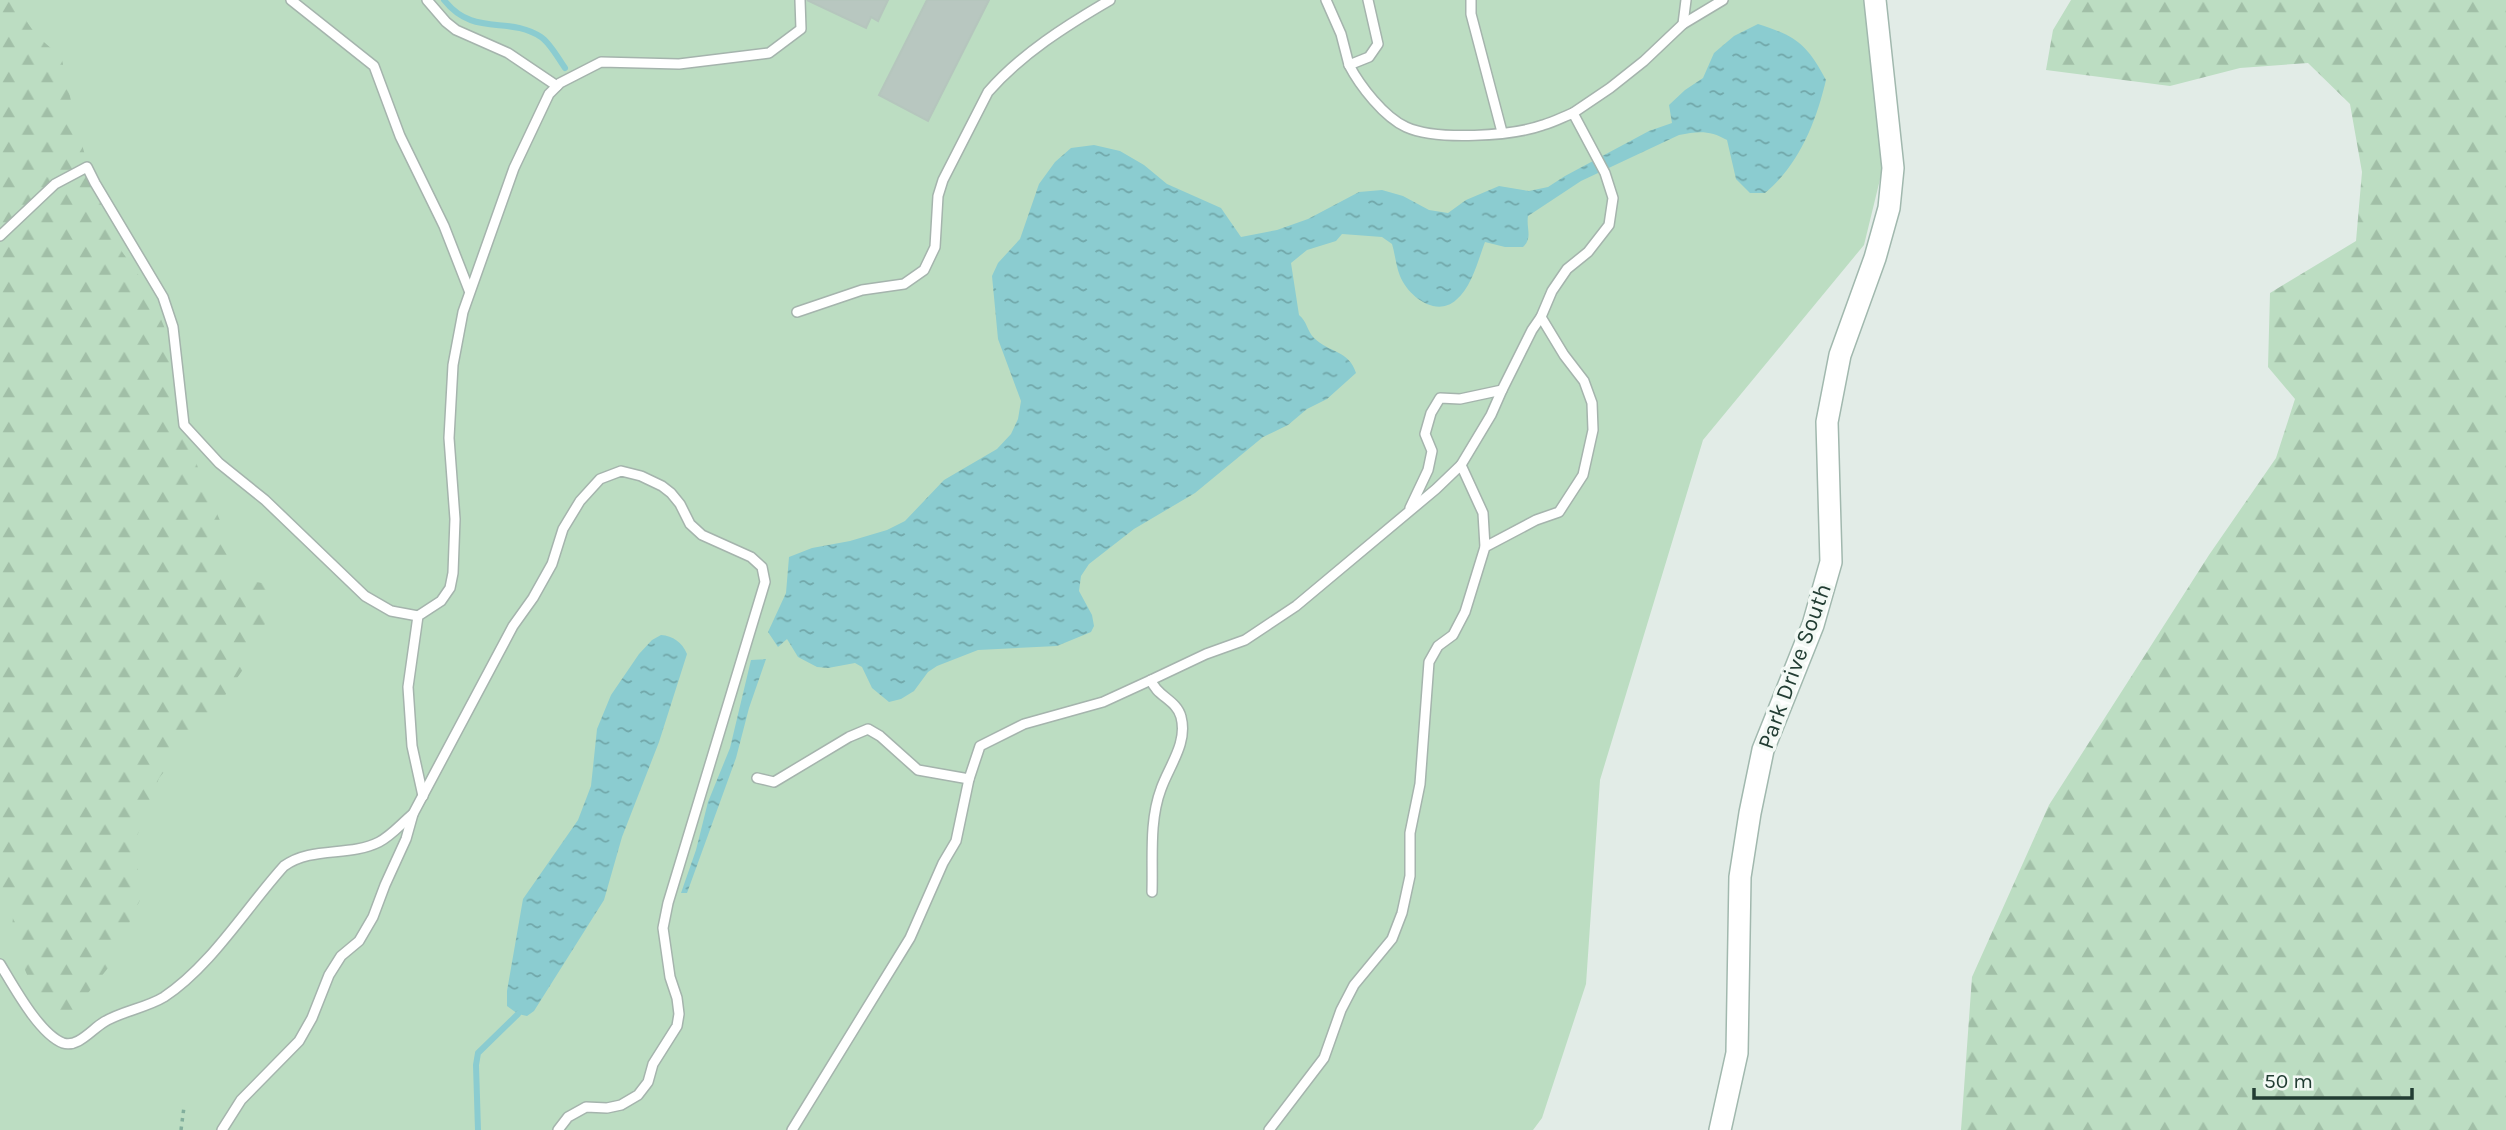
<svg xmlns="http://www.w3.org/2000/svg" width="2506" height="1130" viewBox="0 0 2506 1130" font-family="Karla,sans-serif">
<defs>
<pattern id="forest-firs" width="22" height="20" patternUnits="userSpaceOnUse" patternTransform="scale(1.75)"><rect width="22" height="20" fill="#bcddc2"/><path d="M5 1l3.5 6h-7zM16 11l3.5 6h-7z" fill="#a1bfa7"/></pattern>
<pattern id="water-ripples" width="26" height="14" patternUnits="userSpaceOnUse" patternTransform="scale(1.75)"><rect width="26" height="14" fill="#8bccd0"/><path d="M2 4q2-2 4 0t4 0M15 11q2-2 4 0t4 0" fill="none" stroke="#71a7a9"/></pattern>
</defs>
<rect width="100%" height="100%" fill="#e2ece7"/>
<polygon fill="#bcddc2" points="0,0 1869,0 1884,163 1864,245 1703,440 1600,780 1586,984 1542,1118 1533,1130 0,1130"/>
<g fill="url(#forest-firs)">
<path d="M0,0H19C22,23 42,43 61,55C74,118 89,180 115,239C122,254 133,266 141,279C156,304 166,331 176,357L170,370L172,411L184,425L201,477L225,532L232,577L267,584L270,611L253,655L217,707L159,778L136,839L140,900L108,968L64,1023L28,977L11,937L15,898L0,888Z"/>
<polygon points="2071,0 2506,0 2506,1130 1961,1130 1972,977 2049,805 2209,555 2276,458 2295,399 2268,367 2270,293 2356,241 2362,172 2350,104 2308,63 2240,68 2170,86 2046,70 2053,30"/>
</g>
<g fill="url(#water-ripples)">
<path d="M1758,24C1796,36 1807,44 1826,80C1816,122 1799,165 1765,193H1750L1736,179L1727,140C1710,130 1698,131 1679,135L1581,181L1528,216C1526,228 1533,238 1523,247H1505L1485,242C1478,260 1472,287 1456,300C1436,318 1408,296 1400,276C1396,266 1395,254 1392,244L1382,237L1342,234L1336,241L1307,250L1291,263L1299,315C1307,321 1307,331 1314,338C1329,353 1349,350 1356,373L1327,399L1307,409L1288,425L1263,437L1195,493L1134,529L1089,564L1081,576L1079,591L1092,615L1094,626L1091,632L1057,646L978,650L937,666L928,672L914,691L901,699L889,702L872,688L862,667L855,663L828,668L817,667L798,657L787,639L778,647L768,632L786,593L789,557L812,548L850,541L887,530L905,521L944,480L997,449L1011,434L1018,419L1021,401L998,339L992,276L998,263L1020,239L1039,184L1055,162L1071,148L1094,145L1120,151L1144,165L1167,184L1221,208L1241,237L1277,230L1308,219L1359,192L1382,190L1403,196L1429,210L1448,213L1466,200L1499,186L1529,191L1548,187L1565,176L1649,131L1672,123L1669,105L1685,90L1703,78L1714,53L1734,36Z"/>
<path d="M661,635C673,636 682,642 687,654L659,742L622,837L604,900L534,1011L527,1016L518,1014L507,1006V991L523,899L578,820L591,786L597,729L611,695L639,654L652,640Z"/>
<polygon points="766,659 749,708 736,758 687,893 681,893 696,850 708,802 730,748 751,660"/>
</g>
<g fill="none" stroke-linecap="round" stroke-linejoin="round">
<g stroke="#8bccd0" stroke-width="6">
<path d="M444,0C474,38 508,15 541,37C550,43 558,58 565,68"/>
<polyline points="478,1130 476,1065 478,1053 518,1014"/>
</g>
</g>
<g fill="#b8c7c0" stroke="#b5c6bd" stroke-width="2">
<polygon points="807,0 888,0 878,21 871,17 866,28"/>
<polygon points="927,0 989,0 928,121 879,95"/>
</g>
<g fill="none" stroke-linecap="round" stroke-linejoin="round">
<g stroke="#a5b4ad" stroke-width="12">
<g id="lane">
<polyline points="291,0 374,66 400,136 444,226 469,290"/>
<polyline points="427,0 446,22 456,30 508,53 557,86"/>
<polyline points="1326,0 1341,34 1349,65"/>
<polyline points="1471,0 1471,14 1502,132"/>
<polyline points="1683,24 1686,0"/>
<polyline points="1573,113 1610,88 1644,61 1683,24 1723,0"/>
<polyline points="0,236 55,184 87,167 95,183 163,297 173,327 184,425 219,463 265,500 365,596 391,611 418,616"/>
<path d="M797,312L862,290L904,284L924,270L935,247L938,196L943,180L988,92C1021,54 1067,25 1110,0"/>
<polyline points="1461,465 1491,415 1502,390"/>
<polyline points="1410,508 1428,470 1432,451 1425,434 1431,413 1440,398 1460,399 1502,390 1532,330 1541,317"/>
<polyline points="1151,680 1206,654 1245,640 1296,606 1436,489 1461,465 1483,513 1485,547"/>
<polyline points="757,778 774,782 849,737 868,729 880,736 918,770 969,779 956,841 943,863 910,938 792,1130"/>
<path d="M969,779L980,746L1024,724L1103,702L1151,680C1156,696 1177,700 1181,717C1188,743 1169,766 1161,789C1149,821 1153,858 1152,892"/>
<polyline points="423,796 412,746 408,687 418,616 441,601 450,588 453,573 455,519 449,438 453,365 463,312 514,168 549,94 560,83 601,62 679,64 769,53 801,29 800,0"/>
<path d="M0,964C13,985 39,1034 63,1043C78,1048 92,1029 104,1022C122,1011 146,1008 164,997C211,966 246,908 284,866C312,846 349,857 379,842C391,836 402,823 413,814"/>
<polyline points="222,1130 241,1100 299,1041 312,1018 329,975 341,956 359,941 373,917 385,885 406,839 413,814 513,626 533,598 552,564 563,529 580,501 600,479 621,471 641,476 662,486 671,493 680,504 690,524 702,535 751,557 762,567 765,582 668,903 663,928 670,977 677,998 679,1014 677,1026 653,1064 648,1082 638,1095 621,1105 607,1108 586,1107 568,1117 558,1130"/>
<path d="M1269,1130L1324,1058L1341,1010L1354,985L1392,939L1402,913L1410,876V833L1420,784L1429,662L1438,646L1453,635L1465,612L1485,547L1536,520L1559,512L1583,475L1593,430L1592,403L1584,381L1564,355L1541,317L1552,291L1567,269L1588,252L1609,225L1613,198L1605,173L1573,113C1563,117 1554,122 1543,125C1512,136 1437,141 1406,127C1384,117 1360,86 1349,65L1369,57L1378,44L1368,0"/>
</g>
</g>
<g stroke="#a1b8ae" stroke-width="24">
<polyline id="secondary" points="1720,1130 1737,1053 1740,877 1750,813 1763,750 1813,625 1831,562 1827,422 1840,355 1875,258 1889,208 1893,168 1875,0"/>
</g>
<polyline stroke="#83af9d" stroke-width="3.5" stroke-dasharray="3.5 5" stroke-linecap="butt" points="181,1130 184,1107"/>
<use href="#lane" stroke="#fff" stroke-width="9"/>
<use href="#secondary" stroke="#fff" stroke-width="21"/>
</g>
<g text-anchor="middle" stroke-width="7" stroke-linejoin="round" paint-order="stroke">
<g font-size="23" fill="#223d33" stroke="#f3f9f5">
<text transform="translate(1794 666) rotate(-70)" y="8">Park Drive South</text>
</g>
</g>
<path d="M2254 1088v10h158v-10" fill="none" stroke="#223d33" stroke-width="3.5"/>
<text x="2264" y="1088" font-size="21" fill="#223d33" stroke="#f3f9f5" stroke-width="5" paint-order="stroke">50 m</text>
</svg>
